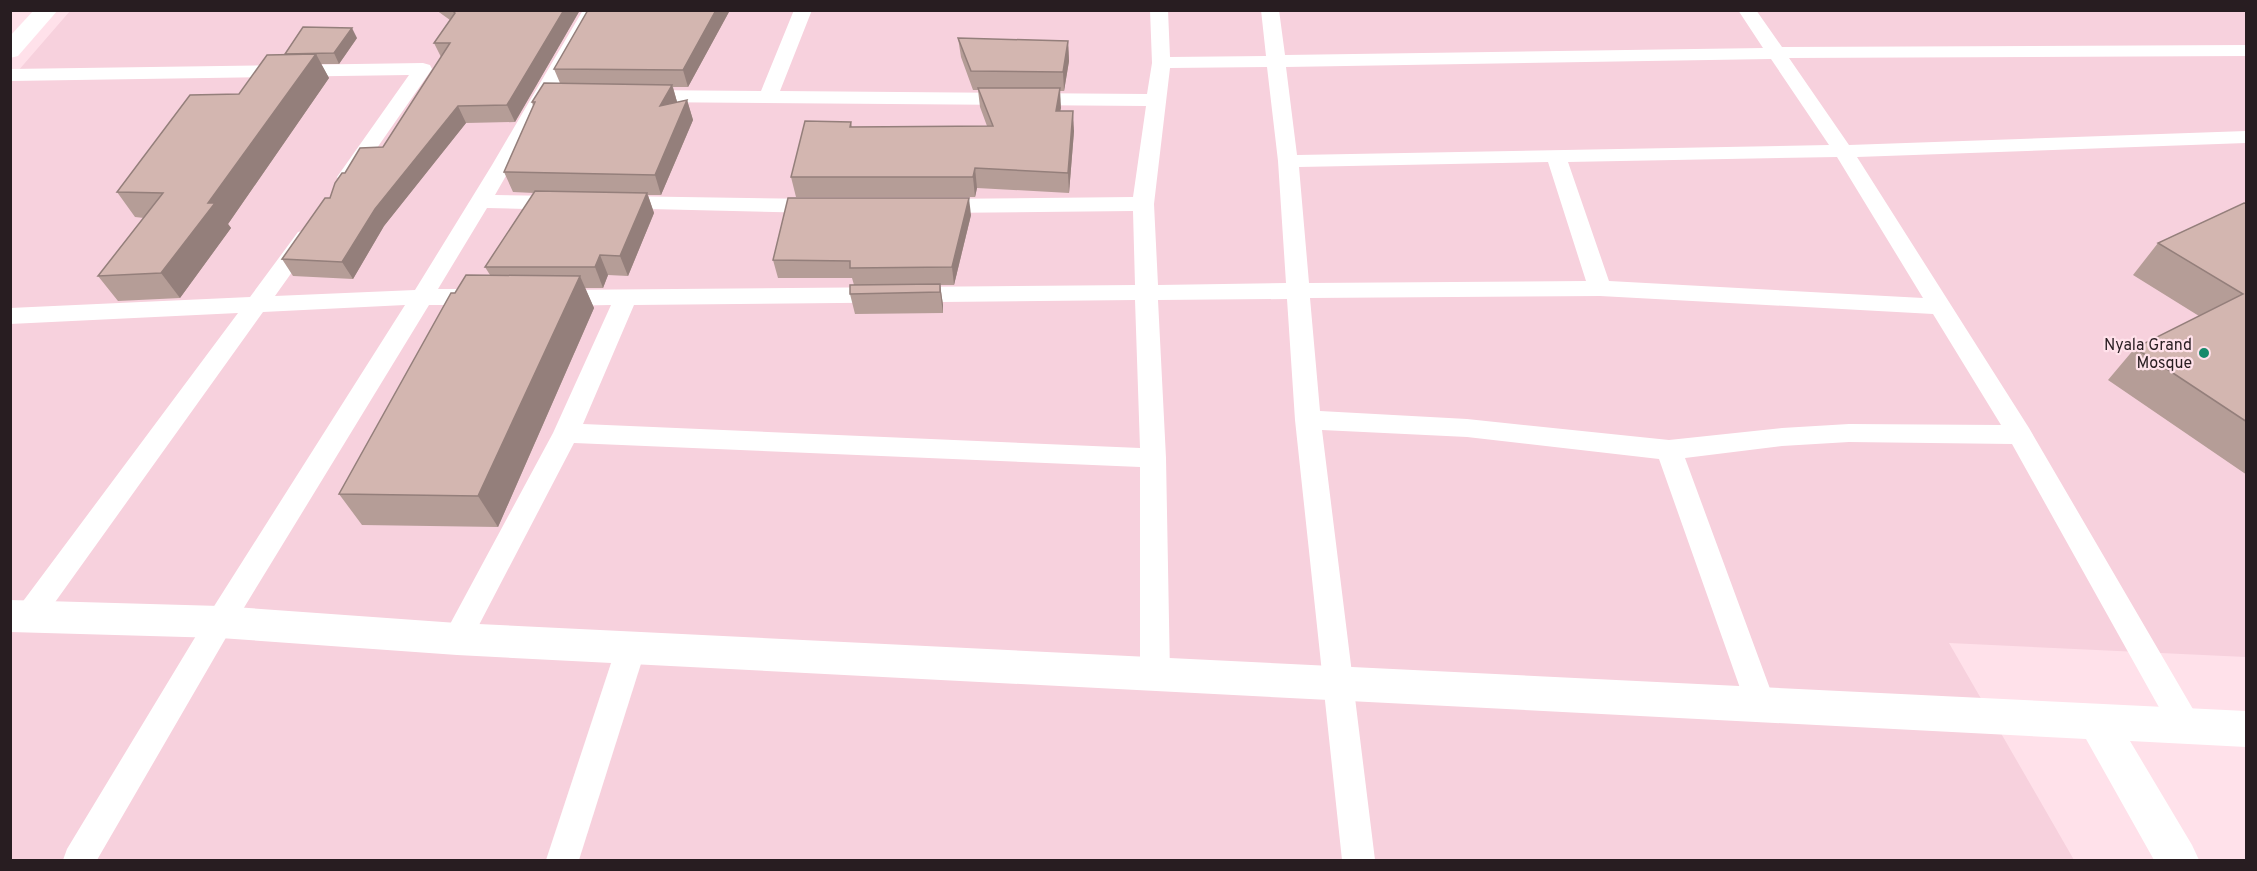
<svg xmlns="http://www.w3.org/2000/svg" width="2257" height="871" viewBox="0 0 2257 871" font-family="Overpass,sans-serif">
<rect width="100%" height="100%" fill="#ffe1ea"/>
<polygon fill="#f7d1dd" points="70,11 2246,11 2246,657 1949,643 2074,860 11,860 11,79"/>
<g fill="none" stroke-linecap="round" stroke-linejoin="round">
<g fill="#fff" fill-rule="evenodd">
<polygon points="583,10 601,10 495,195 561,196 569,198 572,203 569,208 561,210 487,208 438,289 484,289 492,292 495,297 492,302 484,305 429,305 231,629 97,860 63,860 67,849 211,611 405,305 263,312 38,626 28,629 18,626 14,617 18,608 238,313 10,324 10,308 250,297 298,232 306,230 314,232 317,237 275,296 415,290 492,165"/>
<path d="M794,10H812L780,91L1147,94L1152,63L1150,10H1168L1170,57L1266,56L1261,10H1279L1285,55L1763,48L1738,10H1756L1782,47L2246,45V56L1789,58L1849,145L2246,131V143L1857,157L2029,428L2197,716L2201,726L2197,736L2186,740L2175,736L2012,444L1849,442L1782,446L1685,458L1776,705L1772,715L1761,718L1750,715L1746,705L1659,459L1467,437L1322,430L1375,860H1342L1295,420L1287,299L1158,300L1166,458L1170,675L1166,684L1155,688L1144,684L1140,675V467L574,443L467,648L457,651L447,648L442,639L553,433L611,305L556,306L548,303L545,298L548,293L556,290L1135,285L1133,211L937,213L929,211L926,206L929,201L937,199L1133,197L1146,106L641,102L634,100L631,96L634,92L641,90L761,91ZM1771,59L1829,145L1297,155L1286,67ZM1267,67L1278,161L1286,283L1158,285L1154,204L1170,68ZM1837,157L1923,298L1609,281L1568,162ZM1548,162L1586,281L1309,283L1299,167ZM1600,296L1933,314L2001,425L1849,424L1782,428L1669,440L1467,419L1320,411L1310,298ZM1135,300L1140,448L583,424L634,305Z"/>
<polygon points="423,63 430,65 432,69 354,181 347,183 340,181 337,177 409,75 10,81 10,69"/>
<polygon points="616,196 819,199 827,201 830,206 827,211 819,213 608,208 605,203 608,198"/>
<polygon points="631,635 641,639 646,648 579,860 546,860 616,648 621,639"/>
</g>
<polygon fill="#fff" fill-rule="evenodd" points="34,10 58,10 18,56 10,58 10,36"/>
<polygon fill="#fff" fill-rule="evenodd" points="10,600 220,606 457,623 2246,711 2246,747 2130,741 2192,845 2199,860 2154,860 2086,739 457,655 220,638 10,632"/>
</g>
<g fill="#b59d97">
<polygon points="436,10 580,10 515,122 466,123 384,226 353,279 293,276 282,259 330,198 345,173 383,147 441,57 434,43 450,20"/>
<polygon points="730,10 688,87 673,87 677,102 687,100 693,120 661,195 648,195 654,213 628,276 608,275 603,288 585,288 594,308 498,527 362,525 339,494 455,293 490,275 485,267 534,193 513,192 504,172 533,106 532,102 560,83 554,69"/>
<polygon points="357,38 339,64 321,64 329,78 228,224 231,228 180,298 118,301 98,276 144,218 135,217 117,192 239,94 285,55 285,54"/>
<polygon points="958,38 1068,41 1069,61 1064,91 1060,91 1060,111 1074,131 1069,193 977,188 975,197 796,197 791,177 851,122 852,127 987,126 980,107 978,90 973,90 961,57"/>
<polygon points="2247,204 2247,475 2108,380 2135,348 2199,316 2133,275 2158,243"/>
<polygon points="971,215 954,285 940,285 943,305 943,313 855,314 850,294 854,285 852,278 778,278 773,260"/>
</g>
<g fill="#947f7b">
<polygon points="564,10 580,10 515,122 507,105"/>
<polygon points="716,10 730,10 688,87 683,70"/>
<polygon points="352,28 357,38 339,64 334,53"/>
<polygon points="1068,41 1069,61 1064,91 1063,72"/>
<polygon points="316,54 329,78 228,224 231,228 180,298 161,273 208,203"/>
<polygon points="672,85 678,105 660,106"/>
<polygon points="1060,88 1061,108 1057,131 1056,111"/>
<polygon points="687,100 693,120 661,195 655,175"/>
<polygon points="458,106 466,123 384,226 353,279 342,262 375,209"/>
<polygon points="1073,111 1074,131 1069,193 1068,173"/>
<polygon points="975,168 977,188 975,197 973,177"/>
<polygon points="647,193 654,213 628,276 620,256"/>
<polygon points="969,198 971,215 954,285 952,267"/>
<polygon points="600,255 608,275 603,288 595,267"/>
<polygon points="580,276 594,308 498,527 478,496"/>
<polygon points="940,284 943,305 943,313 940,292"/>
</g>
<g fill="#d3b6b0" stroke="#947f7b" stroke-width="1.5">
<polygon points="452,10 564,10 507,105 458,106 375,209 342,262 282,259 325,198 330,198 335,183 342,173 345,173 360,148 383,147 450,43 434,43 455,13"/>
<polygon points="588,10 716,10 683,70 554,69"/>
<polygon points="303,27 352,28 334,53 285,54"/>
<polygon points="958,38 1068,41 1063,72 971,71"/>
<polygon points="316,54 208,203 215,203 161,273 98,276 163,193 117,192 190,95 239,94 267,55"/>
<polygon points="544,83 672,85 660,106 687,100 655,175 504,172 535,102 532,102"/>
<polygon points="978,88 1060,88 1056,111 1073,111 1068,173 975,168 973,177 791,177 805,121 851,122 850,127 993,126"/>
<polygon points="535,191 647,193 620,256 600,255 595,267 485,267"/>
<polygon points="788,198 969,198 952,267 850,268 850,261 773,260"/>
<polygon points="2244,203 2247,204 2247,422 2135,348 2243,294 2158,243"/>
<polygon points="466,275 580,276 478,496 339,494 451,293 455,293"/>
<polygon points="940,284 940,292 850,294 850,285"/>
</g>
<circle fill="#178a6b" stroke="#ffe1ea" stroke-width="2" cx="2204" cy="353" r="6"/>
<g text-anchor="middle" stroke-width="4.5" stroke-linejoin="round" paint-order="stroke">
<g font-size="16" fill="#281d21" stroke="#ffe1ea" text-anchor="end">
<text x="2192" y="350">Nyala Grand<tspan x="2192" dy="18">Mosque</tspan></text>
</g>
</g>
<rect width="2257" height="871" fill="none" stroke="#281d21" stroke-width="24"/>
</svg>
